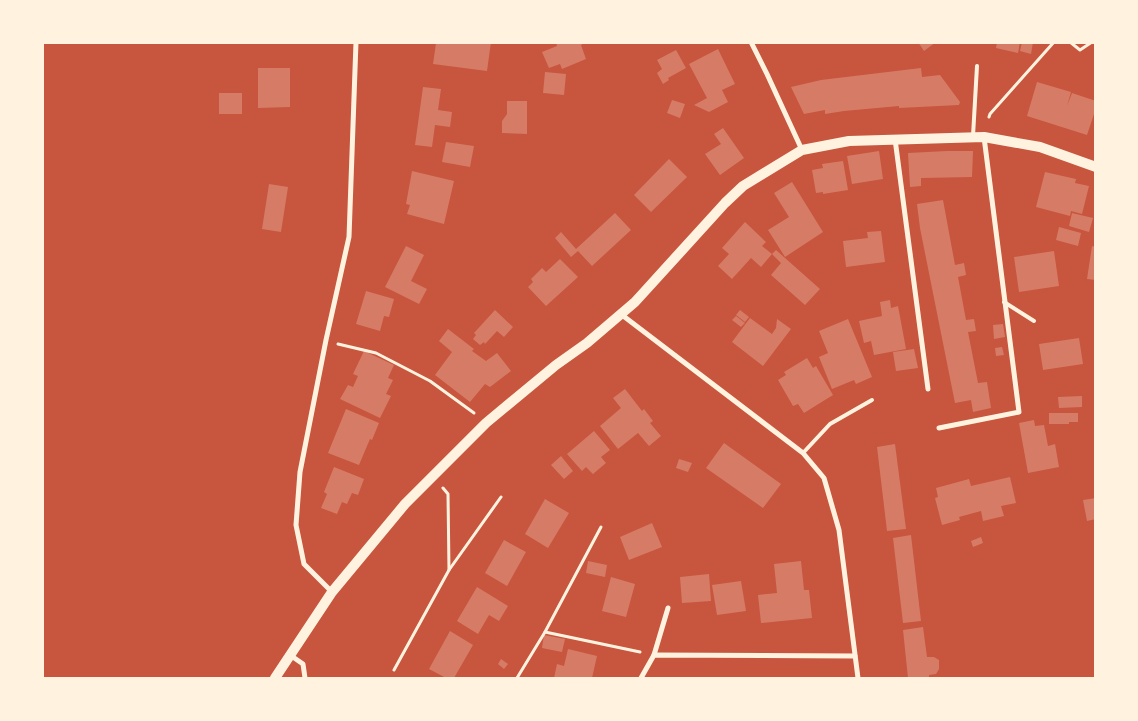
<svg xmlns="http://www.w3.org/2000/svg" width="1138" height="721" viewBox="0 0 1138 721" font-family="'Roboto Serif',serif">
<rect width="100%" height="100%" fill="#c8553d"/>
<g fill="#d67c66">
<polygon points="446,42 491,42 487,71 433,64 436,43 446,44"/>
<polygon points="556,42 586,42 581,45 586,59 562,69 560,64 549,68 542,52 557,46"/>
<polygon points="918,42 936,42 924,51"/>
<polygon points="997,42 1020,42 1018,53 996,48"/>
<polygon points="1022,42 1033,42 1031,54 1020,51"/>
<polygon points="718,49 735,84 722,90 728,102 709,112 694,105 707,98 689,64"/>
<polygon points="676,50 686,68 668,78 669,80 663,84 657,73 662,69 657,60"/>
<polygon points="258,68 290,68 290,107 258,108"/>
<polygon points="921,68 922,77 940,75 960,102 959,105 899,108 899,106 844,111 825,114 825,110 804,114 791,87 821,80"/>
<polygon points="545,72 566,74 564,95 543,93"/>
<polygon points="1037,82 1071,92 1067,106 1072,93 1096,101 1096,108 1087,135 1027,116"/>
<polygon points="423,87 441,89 438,110 452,112 450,127 435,125 432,147 415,145"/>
<rect x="219" y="93" width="23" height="21"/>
<polygon points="672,100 685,104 680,118 667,113"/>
<polygon points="507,101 527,101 527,134 502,133 502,121 507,114"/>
<polygon points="723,128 744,158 720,175 705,154 721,144 714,134"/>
<polygon points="446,142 474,146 470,167 442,162"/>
<polygon points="879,151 883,179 852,184 847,156"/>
<polygon points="947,151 973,151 972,177 921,178 921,186 910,187 908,153"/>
<polygon points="669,159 687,177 651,212 634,195"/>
<polygon points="843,161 848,190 823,194 823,192 816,193 812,170 823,168 822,164"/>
<polygon points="412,171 454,181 444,224 407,214 410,205 406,204"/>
<polygon points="1045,172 1076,179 1075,183 1089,186 1082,214 1071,211 1070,216 1036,207"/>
<polygon points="792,182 823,232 785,257 768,230 789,217 774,193"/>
<polygon points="269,184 288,187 281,232 262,229"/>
<polygon points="943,200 955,265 964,263 966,275 958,277 966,320 974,319 976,331 968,332 978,383 987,382 991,408 973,412 971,400 955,403 920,228 917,204"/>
<polygon points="615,213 631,230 592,266 578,251 571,257 555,238 561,232 576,249"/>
<polygon points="1072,213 1093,218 1089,232 1069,226"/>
<polygon points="745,222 766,242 762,246 772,254 761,267 751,258 732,279 718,266 729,254 722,248"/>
<polygon points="1059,227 1081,233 1078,246 1056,240"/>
<polygon points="881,231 885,262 846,267 843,241 868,238 867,232"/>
<polygon points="406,246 424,255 411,281 427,289 419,304 385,287"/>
<polygon points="1092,246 1096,247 1096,280 1087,279"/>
<polygon points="776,250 820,289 805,305 771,275 781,263 772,254"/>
<polygon points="1054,251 1059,286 1019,292 1014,257"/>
<polygon points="560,259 578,277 546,306 528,287 533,282 531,279 542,268 546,272"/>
<polygon points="366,291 394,299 389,317 384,316 380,331 356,324"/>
<polygon points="890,300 891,308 898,306 906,349 874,355 871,341 864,343 859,321 882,316 880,302"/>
<polygon points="495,310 513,327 504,337 497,331 485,344 484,342 480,345 473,339 476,335 474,333"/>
<polygon points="740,310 749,317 745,322 736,315"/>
<polygon points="736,316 745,323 741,327 732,320"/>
<polygon points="750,318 772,334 776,328 777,319 791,329 763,366 732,342"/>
<polygon points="848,319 872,377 856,384 854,380 832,389 819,357 828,353 819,331"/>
<polygon points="1003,324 1005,337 994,339 993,325"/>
<polygon points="448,329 474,349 472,351 486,361 497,353 511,371 490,387 485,384 470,402 435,375 452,352 439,341"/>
<polygon points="1079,338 1083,364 1043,370 1039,344"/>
<polygon points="1002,347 1004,355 996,356 995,348"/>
<polygon points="914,349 918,368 896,371 893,352"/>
<polygon points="364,351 394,365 388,378 393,380 386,394 391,396 380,418 340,399 348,385 353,387 358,376 353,374"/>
<polygon points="807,358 813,368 816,366 833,395 804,413 798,404 793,406 778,380 786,375 784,372"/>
<polygon points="625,389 642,411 644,409 653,421 650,423 661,436 649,446 638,433 618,449 600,426 621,408 613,398"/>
<polygon points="1082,396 1082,407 1059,408 1058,397"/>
<polygon points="346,409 379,423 372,440 370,439 359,465 328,453"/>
<polygon points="1049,413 1078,413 1078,422 1069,422 1069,424 1049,424"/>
<polygon points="1034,420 1035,426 1044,425 1048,446 1055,444 1059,467 1028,473 1019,423"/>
<polygon points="594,431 610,450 601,457 606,463 593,474 586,467 582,471 567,454"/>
<polygon points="724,443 781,484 763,508 706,468"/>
<polygon points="895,444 906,529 887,531 877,447"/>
<polygon points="561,456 573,471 564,479 551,465"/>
<polygon points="679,459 692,463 688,472 676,468"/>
<polygon points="334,467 364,479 358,495 352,493 347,504 342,502 337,514 321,508 327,494 324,492"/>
<polygon points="1010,477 1016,503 1001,506 1004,516 983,521 981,511 959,517 960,520 942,525 935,498 938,497 936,488 969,479 971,486"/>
<polygon points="1096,498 1096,519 1087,521 1083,500"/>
<polygon points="545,499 569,513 548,548 525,534"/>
<polygon points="652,523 662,547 629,560 620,537"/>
<polygon points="911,535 921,621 903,623 893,538"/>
<polygon points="981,537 983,543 973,547 971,541"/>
<polygon points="504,540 526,552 507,586 485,573"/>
<polygon points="588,561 607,565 605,577 586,573"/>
<polygon points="801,561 804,590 809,590 812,618 761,623 758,595 777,593 774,564"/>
<polygon points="709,574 711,601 682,603 680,577"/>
<polygon points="611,577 635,584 626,617 602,611"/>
<polygon points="741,581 746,611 717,615 712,585"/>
<polygon points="477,587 508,606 499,621 489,615 478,634 457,621"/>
<polygon points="923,627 927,657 934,657 939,660 939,669 936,674 929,675 929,678 908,678 903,630"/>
<polygon points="450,631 473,645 454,678 446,678 429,669"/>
<polygon points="544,635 565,639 562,652 542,648"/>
<polygon points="568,649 597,656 592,678 554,678 557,664 564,666"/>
<polygon points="501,659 508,664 504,669 498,664"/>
</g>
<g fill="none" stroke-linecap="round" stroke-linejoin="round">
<g stroke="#fff3e0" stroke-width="3">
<polyline points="1070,42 1080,50 1092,42"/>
<polyline points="989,117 990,114 1054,42"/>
<polyline points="338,344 376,353 430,381 474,413"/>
<polyline points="449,570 501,497"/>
<polyline points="545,632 640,652"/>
<polyline points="394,670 449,570 448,494 443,488"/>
<polyline points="517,678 545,632 601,527"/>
</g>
<g stroke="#fff3e0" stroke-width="4">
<polyline points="973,136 977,66"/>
<polyline points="1004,302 1034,321"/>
<polyline points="803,453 830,424 872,400"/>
</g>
<g stroke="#fff3e0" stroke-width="5">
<polyline points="751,42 767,74 802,150"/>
<polyline points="895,139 928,389"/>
<polyline points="622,315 803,453 824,478 839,530 858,678"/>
<polyline points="939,428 1019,412 984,137"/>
<polyline points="332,592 304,564 296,525 300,472 326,340 349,237 356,42"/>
<polyline points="290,655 303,664 305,678"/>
<polyline points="654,655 668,608"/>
<polyline points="641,678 654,655 855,656"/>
</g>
<polyline stroke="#fff3e0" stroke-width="10" points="275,678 332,592 405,504 486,423 556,365 587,343 635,302 725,203 743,186 802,150 849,141 984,137 1040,147 1096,167"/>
</g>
<rect width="1138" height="721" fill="none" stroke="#fff3e0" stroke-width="88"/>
</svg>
